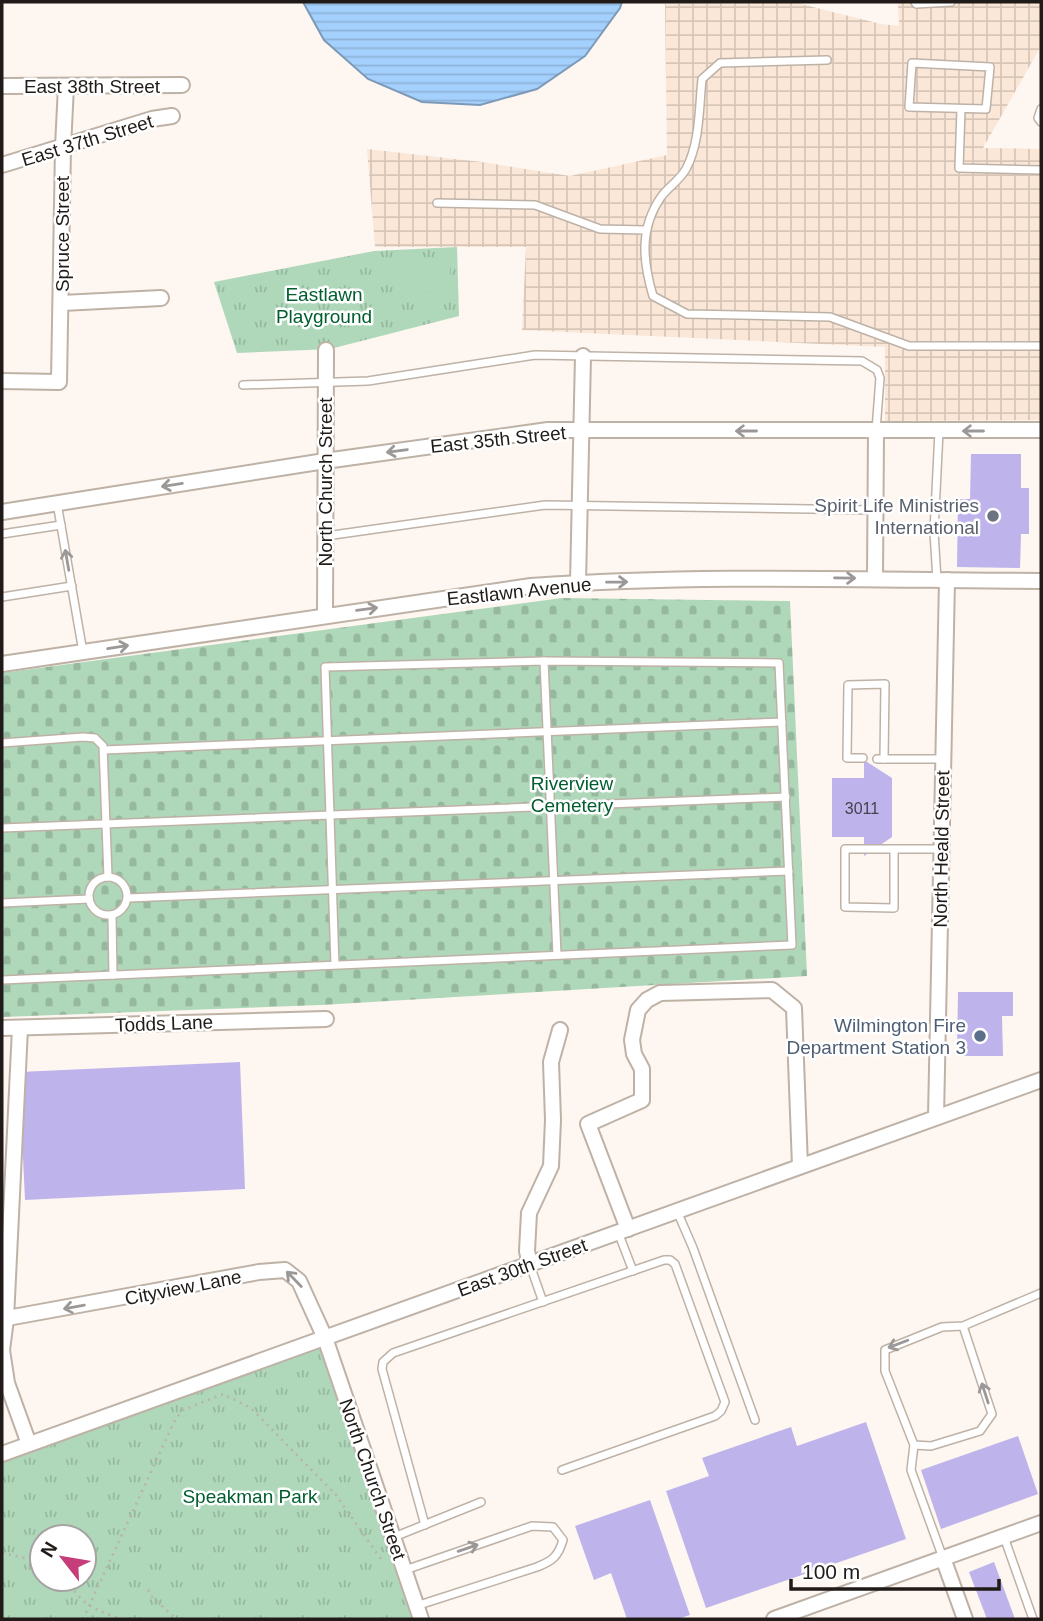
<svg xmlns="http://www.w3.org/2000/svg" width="1043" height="1621" viewBox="0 0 1043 1621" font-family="Helvetica,sans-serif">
<defs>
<pattern id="industrial-grid" width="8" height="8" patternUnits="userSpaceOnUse" patternTransform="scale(1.75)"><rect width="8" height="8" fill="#fbe7d7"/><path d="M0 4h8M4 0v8" fill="none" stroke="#d7c6b8"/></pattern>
<pattern id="grass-tufts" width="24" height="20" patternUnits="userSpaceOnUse" patternTransform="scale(1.75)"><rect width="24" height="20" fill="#afd7b9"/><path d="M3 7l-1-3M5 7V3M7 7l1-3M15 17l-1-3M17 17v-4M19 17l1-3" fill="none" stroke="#96b89e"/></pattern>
<pattern id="cemetery-stones" width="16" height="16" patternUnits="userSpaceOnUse" patternTransform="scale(1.75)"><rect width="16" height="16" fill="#afd7b9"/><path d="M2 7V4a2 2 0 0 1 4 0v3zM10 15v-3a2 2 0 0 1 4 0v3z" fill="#96b89e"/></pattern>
<pattern id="water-rules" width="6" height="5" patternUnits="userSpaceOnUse" patternTransform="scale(1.75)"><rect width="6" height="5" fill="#a4d0fd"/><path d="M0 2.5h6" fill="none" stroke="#8db2d8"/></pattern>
</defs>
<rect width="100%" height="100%" fill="#fef6f0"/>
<polygon fill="url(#industrial-grid)" points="898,2 1041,2 1041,46 983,148 1041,149 1041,420 885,421 885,347 522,330 526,247 375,247 367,149 482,162 570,176 667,155 665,4 797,3 881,24 899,26"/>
<g fill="url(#grass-tufts)" fill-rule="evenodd">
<polygon points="457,247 459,316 330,349 237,353 214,282 374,251"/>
<path d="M325,1338L421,1619H2V1454ZM42,1537H84V1579H42Z"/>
</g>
<polygon fill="url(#cemetery-stones)" points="562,598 790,601 807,976 321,1005 2,1017 2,673"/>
<rect fill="#afd7b9" x="399" y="260" width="51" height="32"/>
<polygon fill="url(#water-rules)" stroke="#7c9ab8" stroke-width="2" points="303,2 622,2 620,8 585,56 537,89 480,105 422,102 368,79 324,40"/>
<g fill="#beb4eb">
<polygon points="971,454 1021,454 1021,488 1029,488 1029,534 1021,534 1020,568 957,567 958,499 970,499"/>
<polygon points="864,760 892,778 892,837 864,856 864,837 832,837 832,778 864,778"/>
<polygon points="958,992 1013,992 1013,1016 1002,1016 1003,1056 957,1056"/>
<polygon points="240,1062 245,1189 25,1200 19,1072"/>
<polygon points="866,1422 906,1539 706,1608 666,1491 709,1476 702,1458 791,1427 797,1446"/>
<polygon points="1018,1436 1038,1494 941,1529 921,1470"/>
<polygon points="650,1500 690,1615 677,1619 627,1619 611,1573 594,1580 575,1526"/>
<polygon points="994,1562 1015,1619 987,1619 969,1572"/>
</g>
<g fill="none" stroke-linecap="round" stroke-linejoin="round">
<g stroke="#beb2a7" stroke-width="10">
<g id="lane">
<polyline points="915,2 916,4 951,2"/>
<path d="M827,60L720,63L702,79C699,108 700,143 686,169C680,180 668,187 661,197C639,229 643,262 653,296L687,314L830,317L909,346H1041"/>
<polygon points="912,63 990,67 986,109 909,107"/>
<polyline points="961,109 959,168 1041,170"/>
<polyline points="1041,109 1038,118 1041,122"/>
<polyline points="437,203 535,205 600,229 646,230"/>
<polyline points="243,385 368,381 535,355 862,361 877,370 880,378 876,430"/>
<polyline points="57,503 83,652"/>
<polyline points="2,534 61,525"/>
<polyline points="326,536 545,505 875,510"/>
<polyline points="937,580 934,532 939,431"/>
<polyline points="2,597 72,586"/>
<polyline points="544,661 557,955"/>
<polyline points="2,743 83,737 95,738 103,746 108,877"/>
<polyline points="104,750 782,722"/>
<polyline points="863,758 847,758 848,685 885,684 884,759"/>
<polyline points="877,759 943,759"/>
<polyline points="2,828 786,797"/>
<polyline points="894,849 894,908 845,907 845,849 941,849"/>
<circle cx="108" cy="896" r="19"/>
<polyline points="128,898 789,871"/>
<polyline points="2,903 89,899"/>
<polyline points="112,916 113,975"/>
<polyline points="2,980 792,945 779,663 544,661 325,667 335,965"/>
<polyline points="677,1211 693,1248 755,1420"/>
<polyline points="618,1232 633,1271"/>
<polyline points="530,1265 543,1302"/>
<polyline points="963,1326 992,1414 980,1431 931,1446 914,1445 885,1371 885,1350 942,1327 963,1326 1041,1293"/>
<polyline points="914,1445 911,1470 943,1558"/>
<polyline points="425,1525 382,1369 383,1362 393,1353 664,1260 670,1260 675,1264 725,1402 721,1411 715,1416 562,1470"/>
<polyline points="394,1537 481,1502"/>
<polyline points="1004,1537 1033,1619"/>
<path d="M405,1570L532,1526L553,1527L563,1540C558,1557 552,1561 537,1567L416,1606"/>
</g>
</g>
<g stroke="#beb2a7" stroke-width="18">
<g id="street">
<polyline points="2,86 182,85"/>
<polyline points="2,165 152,119 172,116"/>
<polyline points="62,303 161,298"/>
<polyline points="2,381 59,382 63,147 66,86"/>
<polyline points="2,512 325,461 548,430 1041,430"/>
<polyline points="875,578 876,432"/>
<polyline points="578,583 583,356"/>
<polyline points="325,615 326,350"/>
<path d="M2,664L531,586C701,574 871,580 1041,581"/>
<polyline points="2,1028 326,1019"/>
<polyline points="20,1028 6,1319 2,1350 7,1383 29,1444"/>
<polyline points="936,1117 947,580"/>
<polyline points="628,1229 588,1124 642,1100 642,1069 634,1054 632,1040 638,1010 647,1000 660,993 772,990 794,1008 800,1166"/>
<polyline points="530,1265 527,1251 529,1213 551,1166 553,1120 551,1062 560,1030"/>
<polyline points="2,1319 259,1272 285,1270 299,1281 325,1338 421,1619"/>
<polyline points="2,1454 1041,1080"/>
<polyline points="943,1558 965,1619"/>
<polyline points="774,1619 1041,1523"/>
</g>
</g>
<g stroke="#b9b2ad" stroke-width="2.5" stroke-dasharray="2 5" stroke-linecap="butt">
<polyline points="2,1553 42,1562"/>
<path d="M67,1579C81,1605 94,1609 120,1619"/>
<polyline points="148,1590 151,1596 176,1619"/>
<polyline points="83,1619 175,1420 183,1410 223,1394 251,1408 336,1495 383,1562"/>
</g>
<use href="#lane" stroke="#fff" stroke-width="7"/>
<use href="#street" stroke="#fff" stroke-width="14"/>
</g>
<defs><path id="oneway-shaft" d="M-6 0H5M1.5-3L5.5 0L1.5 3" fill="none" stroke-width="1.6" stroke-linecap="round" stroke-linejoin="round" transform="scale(1.75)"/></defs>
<g stroke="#9b9897">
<use href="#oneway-shaft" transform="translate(746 431) rotate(-180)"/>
<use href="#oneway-shaft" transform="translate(973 431) rotate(180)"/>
<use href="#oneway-shaft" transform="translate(397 451) rotate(172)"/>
<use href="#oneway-shaft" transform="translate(172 485) rotate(171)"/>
<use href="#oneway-shaft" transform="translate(67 560) rotate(-100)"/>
<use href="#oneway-shaft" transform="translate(845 578) rotate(1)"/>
<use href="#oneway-shaft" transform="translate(617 582) rotate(-1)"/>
<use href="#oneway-shaft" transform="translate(367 609) rotate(-8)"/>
<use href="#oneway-shaft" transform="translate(118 647) rotate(-9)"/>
<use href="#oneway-shaft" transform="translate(294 1279) rotate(-134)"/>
<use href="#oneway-shaft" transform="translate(74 1307) rotate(170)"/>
<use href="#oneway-shaft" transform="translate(898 1344) rotate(159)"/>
<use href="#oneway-shaft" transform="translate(985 1393) rotate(-108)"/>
<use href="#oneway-shaft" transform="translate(468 1548) rotate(-19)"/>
</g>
<circle fill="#6b7280" stroke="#fff" stroke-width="2.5" cx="993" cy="516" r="7"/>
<circle fill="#5c6f8a" stroke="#fff" stroke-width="2.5" cx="980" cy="1036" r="7"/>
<g text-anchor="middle" stroke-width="5" stroke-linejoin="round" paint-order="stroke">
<g font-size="16" fill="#48414d">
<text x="862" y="814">3011</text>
</g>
<g font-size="19" fill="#201b18" stroke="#fff">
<text x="92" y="93">East 38th Street</text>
<text transform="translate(87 140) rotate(-17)" y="7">East 37th Street</text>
<text transform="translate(62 234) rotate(-90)" y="7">Spruce Street</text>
<text transform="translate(498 439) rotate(-6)" y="7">East 35th Street</text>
<text transform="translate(325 482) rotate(-90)" y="7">North Church Street</text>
<text transform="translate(519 591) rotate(-6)" y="7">Eastlawn Avenue</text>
<text transform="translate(941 849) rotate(-89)" y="7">North Heald Street</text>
<text transform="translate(164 1023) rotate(-2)" y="7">Todds Lane</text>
<text transform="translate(522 1267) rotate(-20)" y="7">East 30th Street</text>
<text transform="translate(183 1287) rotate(-11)" y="7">Cityview Lane</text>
<text transform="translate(373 1479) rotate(71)" y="7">North Church Street</text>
</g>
<g font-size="19" fill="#005d2e" stroke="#fff">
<text x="324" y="301">Eastlawn<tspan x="324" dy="22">Playground</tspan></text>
<text x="572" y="790">Riverview<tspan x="572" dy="22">Cemetery</tspan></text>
<text x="250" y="1503">Speakman Park</text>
</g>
<g font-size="19" fill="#5b616d" stroke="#fff" text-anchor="end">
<text x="979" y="512">Spirit Life Ministries<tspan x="979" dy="22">International</tspan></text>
</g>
<g font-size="19" fill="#4e5e75" stroke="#fff" text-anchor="end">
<text x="966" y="1032">Wilmington Fire<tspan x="966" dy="22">Department Station 3</tspan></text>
</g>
</g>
<rect width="1043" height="1621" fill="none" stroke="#201b18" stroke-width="7"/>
<g transform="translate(63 1558) rotate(301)"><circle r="33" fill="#ffffff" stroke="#a6a4a3" stroke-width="2"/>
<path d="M0-5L12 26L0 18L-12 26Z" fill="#c53d79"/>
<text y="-10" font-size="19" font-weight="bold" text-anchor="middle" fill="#201b18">N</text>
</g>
<path d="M791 1579v10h208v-10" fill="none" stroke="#201b18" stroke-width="3.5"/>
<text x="802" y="1579" font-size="21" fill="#201b18" stroke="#ffffff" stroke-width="5" paint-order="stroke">100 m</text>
</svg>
